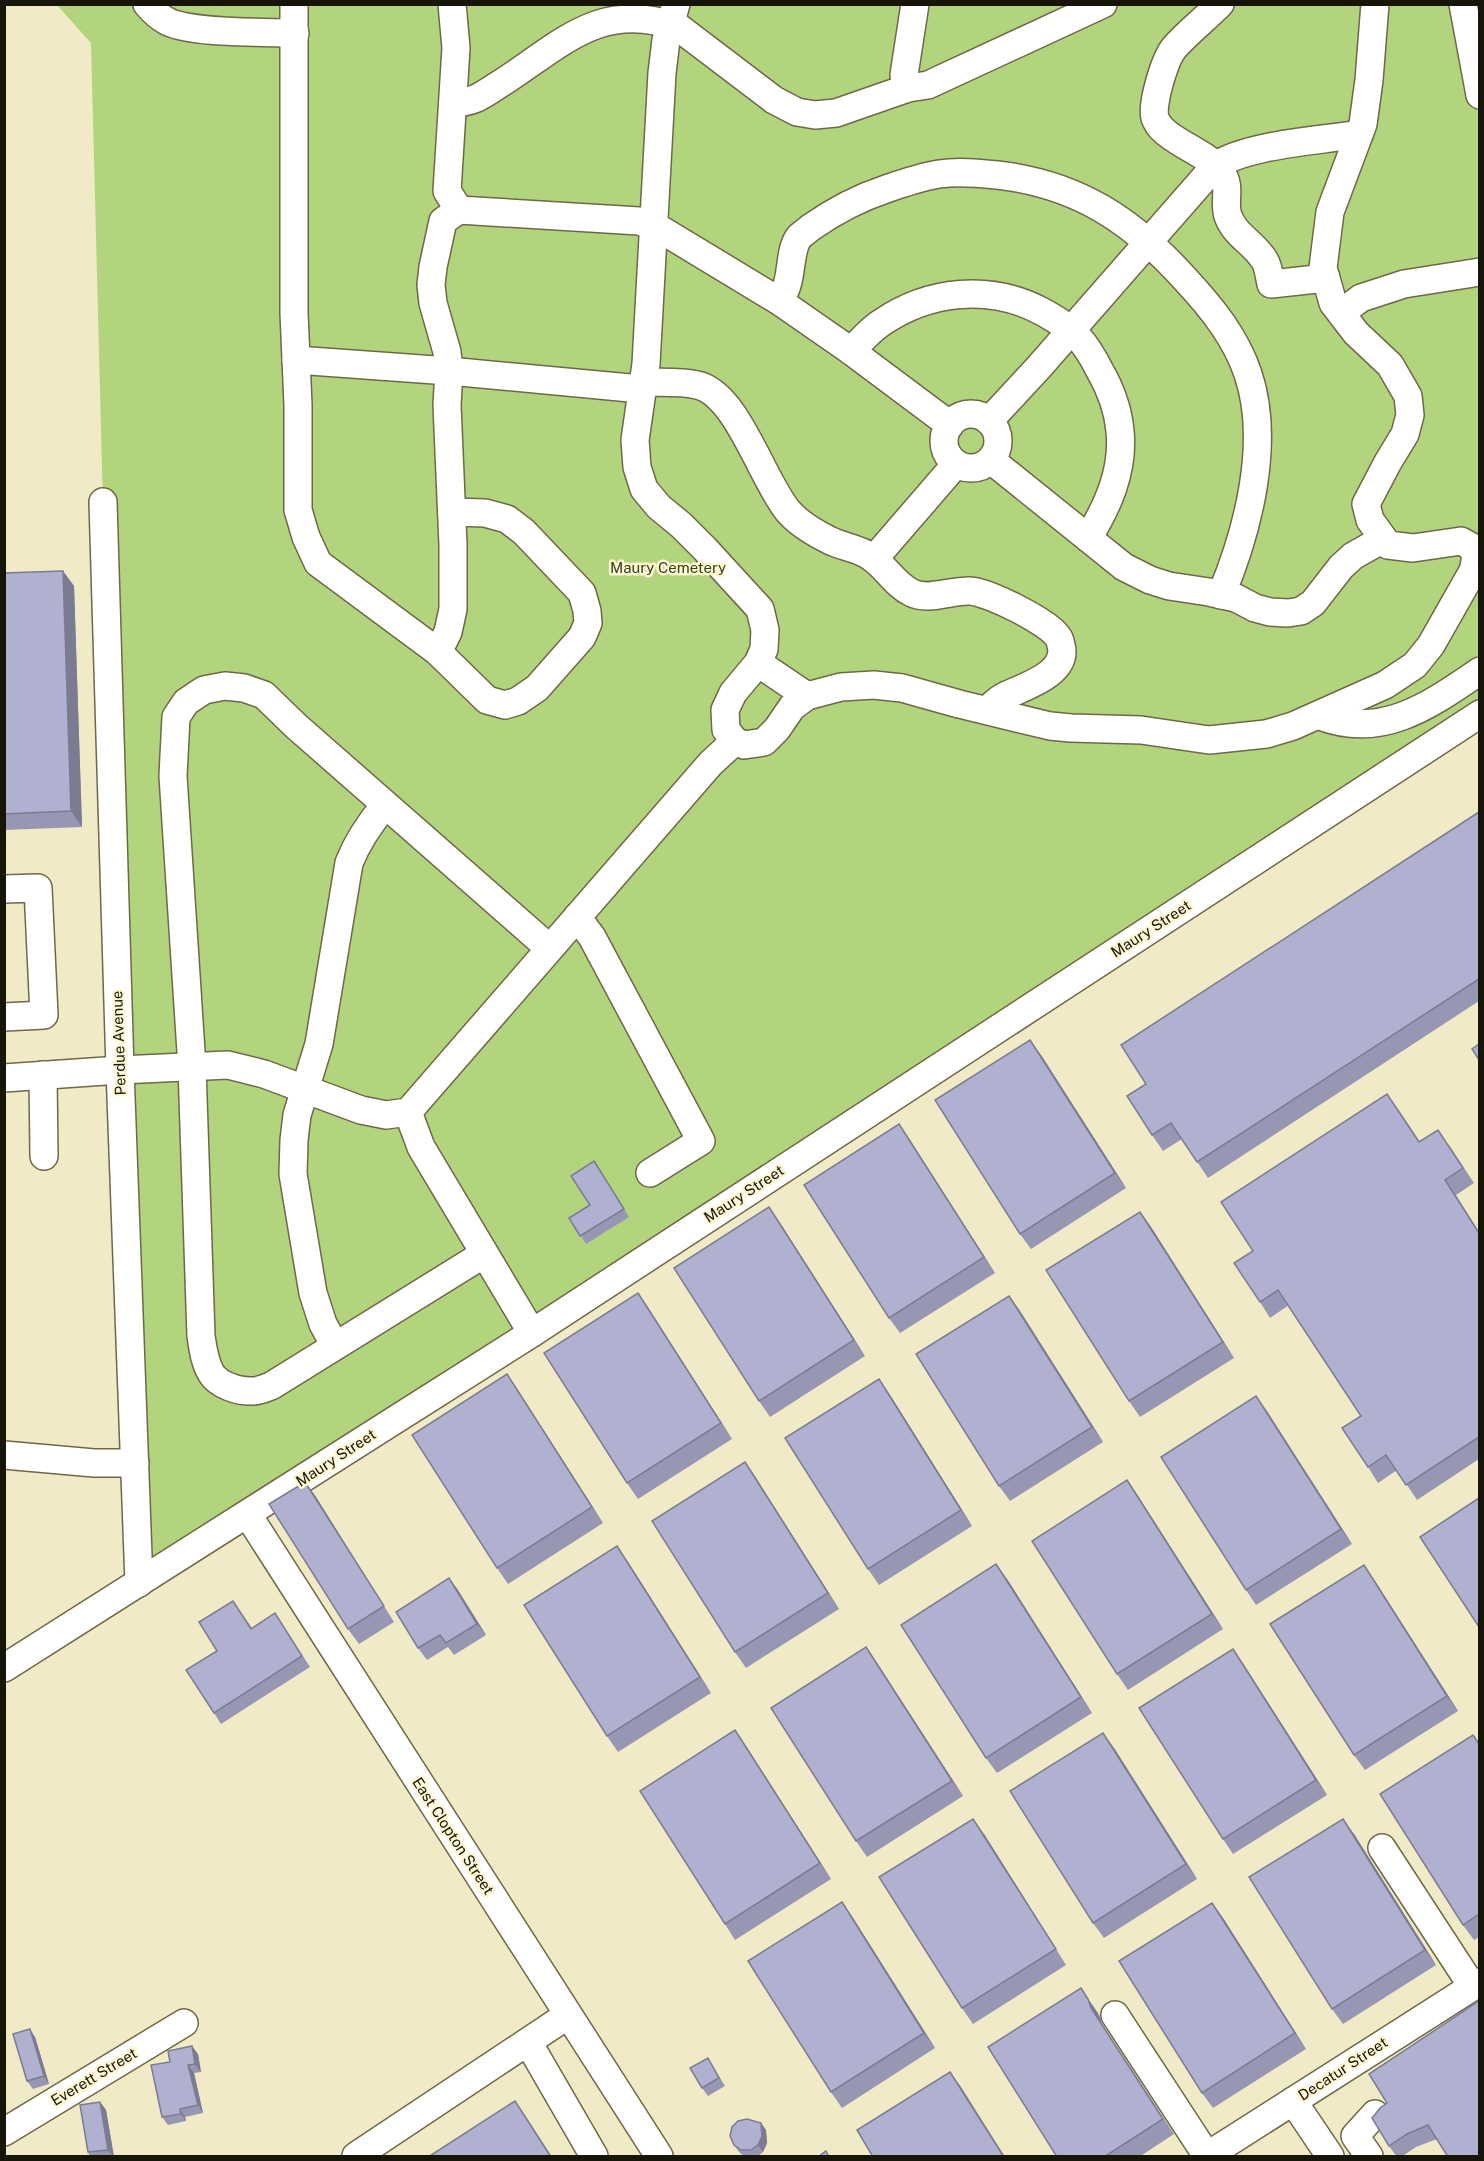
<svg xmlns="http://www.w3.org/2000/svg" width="1484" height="2161" viewBox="0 0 1484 2161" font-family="'Public Sans',sans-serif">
<rect width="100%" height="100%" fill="#f1eac6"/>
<polygon fill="#b2d47d" points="57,5 1479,5 1479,714 131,1589 91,43"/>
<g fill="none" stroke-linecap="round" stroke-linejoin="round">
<g stroke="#6f6848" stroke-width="30">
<g id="minor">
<path d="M147,4C152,10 158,16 165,20C187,34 266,32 295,33"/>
<polyline points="294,4 294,313 298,405 298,510 306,537 318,563 438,652 487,700 505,705 518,701 537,688 582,637 588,623 587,611 582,593 524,532 507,519 485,513 452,512"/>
<polyline points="676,4 666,40 662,73 646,364 635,440 637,467 644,489 659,507 681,525 705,549 760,609 765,630 764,649 758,663 733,693 725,710 726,730 735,741 744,745 764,742 777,729 792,707 807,696 841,687 874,685 902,688 959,704 1050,726 1071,728 1141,730 1209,740 1266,734 1293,726 1385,685 1415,665 1431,645 1473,571 1476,557 1472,547 1461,541 1413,548 1388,545 1370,520 1366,504 1388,462 1405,434 1410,415 1408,396 1390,365 1356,333 1333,303 1323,268 1330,212 1363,124 1369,80 1375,4"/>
<path d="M1220,4C1205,19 1187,33 1174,48C1165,59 1151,104 1155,118C1156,121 1160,127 1162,129C1179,146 1207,153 1221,172C1232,187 1223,201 1228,216C1235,235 1252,242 1263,258C1268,264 1269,275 1271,284L1326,278"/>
<polyline points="1463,4 1480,95"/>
<polyline points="908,88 904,75 915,4"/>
<path d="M453,103C477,102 483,94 503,82C563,43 601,0 678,27L774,100L797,112L815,115L836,113L908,88L928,85L1103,4"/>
<polyline points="459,210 639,221 655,226 779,301 851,351 950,425"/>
<path d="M779,301C782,296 786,290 787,285C792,270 790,249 799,237C802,234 807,231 810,228C834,211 859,198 886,189C903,183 921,177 939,174C958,171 978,173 997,175C1078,184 1133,221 1186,280C1212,308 1236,338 1248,374C1271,442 1248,531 1221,595"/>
<polyline points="1341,313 1361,298 1404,284 1480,272"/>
<path d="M851,351C861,341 870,330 881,323C929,290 990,284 1041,311C1054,318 1068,326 1078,337C1087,347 1094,359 1100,371C1111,390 1118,409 1120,431C1124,470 1108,506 1088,538"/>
<polyline points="296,360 449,371 641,389"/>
<path d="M642,382C660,383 680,381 697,385C737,393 762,480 788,511C799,524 815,533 829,540C842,547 859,548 871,557C886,567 895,585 912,593C929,601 952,590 970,591C988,592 1049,622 1058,637C1060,639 1060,642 1061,645C1069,674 1023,687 1005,696C998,699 993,705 987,710"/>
<circle cx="971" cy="441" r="27"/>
<path d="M989,421L1039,367L1215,166C1249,144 1318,141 1359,134"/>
<polyline points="991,460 1124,567 1150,580 1169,586 1209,592 1236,598 1255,608 1270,612 1288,613 1301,611 1313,603 1341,567 1353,556 1383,539"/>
<polyline points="103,502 120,1070 139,1583"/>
<polyline points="874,559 956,464"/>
<polyline points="438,652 448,632 453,609 453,545 447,405 449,371 447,352 433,303 431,285 433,267 443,221 459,210 447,191 456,48 452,4"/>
<polyline points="758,663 807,696"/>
<path d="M1320,716C1382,740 1430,705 1480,671"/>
<polyline points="4,889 38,888 44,1015 4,1017"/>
<polyline points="577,917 592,937 701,1141 650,1173"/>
<polyline points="43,1075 44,1156"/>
<polyline points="4,1078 120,1070 228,1065 264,1074 361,1110 386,1115 408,1112 711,763 735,741"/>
<polyline points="408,1112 421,1147 532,1333"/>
<path d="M484,1254L271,1386C265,1388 259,1391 253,1391C239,1392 218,1385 211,1373C204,1361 203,1348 201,1336L192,1067L173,776L176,717L186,702L204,690L225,686L244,688L264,695L296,726L549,948"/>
<path d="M335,1346L323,1324L313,1293L293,1174L294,1140L297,1115L319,1044L349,863C358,840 370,823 385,805"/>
<polyline points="4,1455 94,1463 135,1463"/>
<polyline points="248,1515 659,2156"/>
<polyline points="4,1668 532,1333 1480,714"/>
<polyline points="1382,1848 1472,1986"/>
<polyline points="1115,2015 1207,2156"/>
<polyline points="528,2042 594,2156"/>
<polyline points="1293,2101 1330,2156"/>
<polyline points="4,2132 184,2023"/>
<polyline points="356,2156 568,2015"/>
<polyline points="1207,2156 1480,1982"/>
<polyline points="1369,2156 1355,2136 1375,2114"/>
</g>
</g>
<use href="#minor" stroke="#fff" stroke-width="27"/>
</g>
<g fill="#9797b4">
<polygon points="63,571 74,586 82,827 4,830 4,573"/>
<polygon points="1479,812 1479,1001 1208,1178 1182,1139 1163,1151 1152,1135 1146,1084"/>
<polygon points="1041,1055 1126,1188 1031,1249 1020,1234"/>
<polygon points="1398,1109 1420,1142 1449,1145 1474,1183 1456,1195 1479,1232 1479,1459 1417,1500 1397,1470 1378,1483 1368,1467 1361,1416 1289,1305 1270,1318 1260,1302 1253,1251"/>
<polygon points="899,1124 995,1273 900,1333 889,1318"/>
<polygon points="599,1169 629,1217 586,1244 569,1218 590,1205"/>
<polygon points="1140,1212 1151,1227 1234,1358 1140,1417 1129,1401"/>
<polygon points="780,1223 865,1356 770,1417 759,1401"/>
<polygon points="638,1293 732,1439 638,1499 627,1483"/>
<polygon points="1009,1296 1020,1311 1103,1442 1010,1501 999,1486"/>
<polygon points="507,1374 603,1523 508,1584 497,1568"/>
<polygon points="890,1395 972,1526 879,1585 868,1569"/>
<polygon points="1256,1396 1352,1544 1256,1605 1246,1590"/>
<polygon points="745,1462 756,1478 839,1609 746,1668 735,1652"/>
<polygon points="305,1482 316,1497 394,1622 359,1644 348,1629"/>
<polygon points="1138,1496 1223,1629 1128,1690 1117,1674"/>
<polygon points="628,1562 711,1693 618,1752 607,1736"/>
<polygon points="1364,1565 1458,1711 1365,1770 1354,1755"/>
<polygon points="449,1578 486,1635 454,1655 448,1647 427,1660 418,1648"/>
<polygon points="1007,1579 1092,1713 997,1773 986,1758"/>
<polygon points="233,1601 252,1628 275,1613 310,1667 221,1724 214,1713 217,1651"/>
<polygon points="1233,1649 1244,1665 1327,1795 1233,1854 1223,1839"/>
<polygon points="877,1663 963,1796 867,1857 856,1841"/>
<polygon points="1479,1744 1479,1937 1474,1940 1463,1925"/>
<polygon points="746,1746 831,1879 735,1940 725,1924"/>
<polygon points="1114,1748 1197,1879 1104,1938 1093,1923"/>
<polygon points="984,1834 1066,1965 973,2024 962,2008"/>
<polygon points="1354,1834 1436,1965 1343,2024 1332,2009"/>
<polygon points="842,1902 853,1918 935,2048 842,2108 831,2092"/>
<polygon points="1212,1903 1223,1918 1306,2049 1213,2108 1202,2093"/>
<polygon points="1479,2001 1437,2139 1416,2147 1401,2157 1397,2157 1389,2146 1387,2103"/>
<polygon points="1092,2004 1099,2015 1102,2024 1174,2134 1139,2157 1057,2157"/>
<polygon points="35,2037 49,2084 33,2089 27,2081"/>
<polygon points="198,2054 201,2072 194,2073 203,2113 185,2117 186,2121 168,2125 162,2117 170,2062"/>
<polygon points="708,2058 725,2086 708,2096 702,2088"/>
<polygon points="100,2102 106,2110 114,2157 90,2157 88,2152"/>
<polygon points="761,2123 766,2130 767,2143 763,2152 757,2157 745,2157 739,2152 734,2145"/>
</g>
<g fill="#7b7b92">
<polygon points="63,571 74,586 82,827 71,811"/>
<polygon points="1030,1040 1041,1055 1126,1188 1115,1173"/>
<polygon points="899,1124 910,1140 995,1273 984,1257"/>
<polygon points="769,1207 780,1223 865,1356 854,1340"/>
<polygon points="1140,1212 1151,1227 1234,1358 1223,1342"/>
<polygon points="638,1293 649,1309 732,1439 721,1423"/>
<polygon points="1009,1296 1020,1311 1103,1442 1092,1427"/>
<polygon points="507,1374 518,1390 603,1523 592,1507"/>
<polygon points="879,1379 890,1395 972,1526 961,1510"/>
<polygon points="1256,1396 1267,1411 1352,1544 1341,1529"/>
<polygon points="745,1462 756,1478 839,1609 828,1593"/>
<polygon points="1127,1480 1138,1496 1223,1629 1212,1614"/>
<polygon points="305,1482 316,1497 394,1622 384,1606"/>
<polygon points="617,1546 628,1562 711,1693 700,1677"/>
<polygon points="996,1564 1007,1579 1092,1713 1081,1697"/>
<polygon points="1364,1565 1375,1581 1458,1711 1447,1696"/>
<polygon points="449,1578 458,1590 486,1635 477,1624"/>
<polygon points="866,1647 877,1663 963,1796 952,1781"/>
<polygon points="1233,1649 1244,1665 1327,1795 1316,1780"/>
<polygon points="735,1730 746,1746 831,1879 820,1863"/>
<polygon points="1103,1733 1114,1748 1197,1879 1186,1864"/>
<polygon points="973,1819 984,1834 1066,1965 1056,1949"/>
<polygon points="1343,1819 1354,1834 1436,1965 1425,1950"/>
<polygon points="842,1902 853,1918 935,2048 924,2033"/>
<polygon points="1212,1903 1223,1918 1306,2049 1295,2033"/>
<polygon points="1081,1988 1099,2015 1102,2024 1174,2134 1091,2008"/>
<polygon points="30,2029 35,2037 49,2084 44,2076"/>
<polygon points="192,2046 198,2054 201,2072 195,2064"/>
<polygon points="188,2065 194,2073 203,2113 198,2105"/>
<polygon points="950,2072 961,2087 1005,2157 1004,2157"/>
<polygon points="515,2101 526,2117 552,2157 551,2157"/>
<polygon points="100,2102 106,2110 114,2157 108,2150"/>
<polygon points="180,2109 185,2117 186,2121 181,2114"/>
<polygon points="761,2123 766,2130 767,2143 763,2152 758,2145"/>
</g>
<g fill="#b0b0d1" stroke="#7b7b92" stroke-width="1.5">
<polygon points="63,571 71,811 4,814 4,573"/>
<polygon points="1479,812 1479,979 1197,1162 1171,1123 1152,1135 1127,1096 1146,1084 1121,1045"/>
<polygon points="1030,1040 1115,1173 1020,1234 935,1100"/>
<polygon points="1479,1044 1479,1060 1472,1049"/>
<polygon points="1387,1094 1419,1142 1438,1130 1463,1168 1445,1180 1479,1233 1479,1437 1406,1485 1386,1455 1368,1467 1342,1428 1361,1416 1278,1290 1260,1302 1234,1263 1253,1251 1221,1202"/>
<polygon points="899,1124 984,1257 889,1318 804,1185"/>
<polygon points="594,1161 624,1209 580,1236 569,1218 590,1205 571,1176"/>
<polygon points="769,1207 854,1340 759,1401 674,1268"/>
<polygon points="1140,1212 1223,1342 1129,1401 1046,1270"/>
<polygon points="638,1293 721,1423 627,1483 544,1353"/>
<polygon points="1009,1296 1092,1427 999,1486 916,1354"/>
<polygon points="507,1374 592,1507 497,1568 412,1435"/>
<polygon points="879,1379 961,1510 868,1569 785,1438"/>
<polygon points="1256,1396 1341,1529 1246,1590 1161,1457"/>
<polygon points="745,1462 828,1593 735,1652 652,1521"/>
<polygon points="1127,1480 1212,1614 1117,1674 1032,1541"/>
<polygon points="305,1482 384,1606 348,1629 269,1504"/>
<polygon points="1479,1498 1479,1627 1420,1537"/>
<polygon points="617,1546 700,1677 607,1736 524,1605"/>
<polygon points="996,1564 1081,1697 986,1758 901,1625"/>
<polygon points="1364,1565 1447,1696 1354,1755 1270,1624"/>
<polygon points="449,1578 477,1624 446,1643 440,1635 418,1648 396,1612"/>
<polygon points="233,1601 251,1629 275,1613 302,1656 214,1713 186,1670 217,1651 199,1622"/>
<polygon points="866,1647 952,1781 856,1841 771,1708"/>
<polygon points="1233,1649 1316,1780 1223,1839 1139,1708"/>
<polygon points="735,1730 820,1863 725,1924 640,1791"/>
<polygon points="1103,1733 1186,1864 1093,1923 1010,1791"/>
<polygon points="1473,1735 1479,1744 1479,1914 1463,1925 1380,1794"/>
<polygon points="973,1819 1056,1949 962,2008 879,1877"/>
<polygon points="1343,1819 1425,1950 1332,2009 1249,1877"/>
<polygon points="842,1902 924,2033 831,2092 748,1961"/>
<polygon points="1212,1903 1295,2033 1202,2093 1119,1961"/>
<polygon points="1081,1988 1088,1999 1091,2008 1163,2119 1104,2157 1057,2157 988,2047"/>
<polygon points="1479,2001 1479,2157 1448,2157 1428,2125 1407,2134 1389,2146 1372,2118 1380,2108 1387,2103 1369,2074"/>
<polygon points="30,2029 44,2076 27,2081 13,2034"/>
<polygon points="192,2046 195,2064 188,2065 198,2105 180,2109 181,2114 162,2117 151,2065 170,2062 168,2051"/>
<polygon points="708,2058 719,2078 702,2088 690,2068"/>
<polygon points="950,2072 1004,2157 873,2157 857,2130"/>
<polygon points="515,2101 551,2157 428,2157"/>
<polygon points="100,2102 108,2150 88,2152 80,2105"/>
<polygon points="747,2119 761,2123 762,2136 758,2145 751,2150 741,2150 734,2145 730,2136 732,2127 738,2121"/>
<polygon points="826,2151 829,2157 818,2157"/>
</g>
<g text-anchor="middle" stroke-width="5" stroke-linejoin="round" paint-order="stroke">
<g font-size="15" fill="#33411b" stroke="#fff7d3">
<text x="668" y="573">Maury Cemetery</text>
</g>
<g font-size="15" fill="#171408" stroke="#fff7d3">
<text transform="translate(1151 929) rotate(-33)" y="5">Maury Street</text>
<text transform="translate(119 1043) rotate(-92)" y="5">Perdue Avenue</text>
<text transform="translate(744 1194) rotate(-33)" y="5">Maury Street</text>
<text transform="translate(336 1458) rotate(-33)" y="5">Maury Street</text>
<text transform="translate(453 1836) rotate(57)" y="5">East Clopton Street</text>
<text transform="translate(1343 2069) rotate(-33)" y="5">Decatur Street</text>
<text transform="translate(94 2077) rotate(-31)" y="5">Everett Street</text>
</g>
</g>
<rect width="1484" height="2161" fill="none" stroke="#171408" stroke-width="12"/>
</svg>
